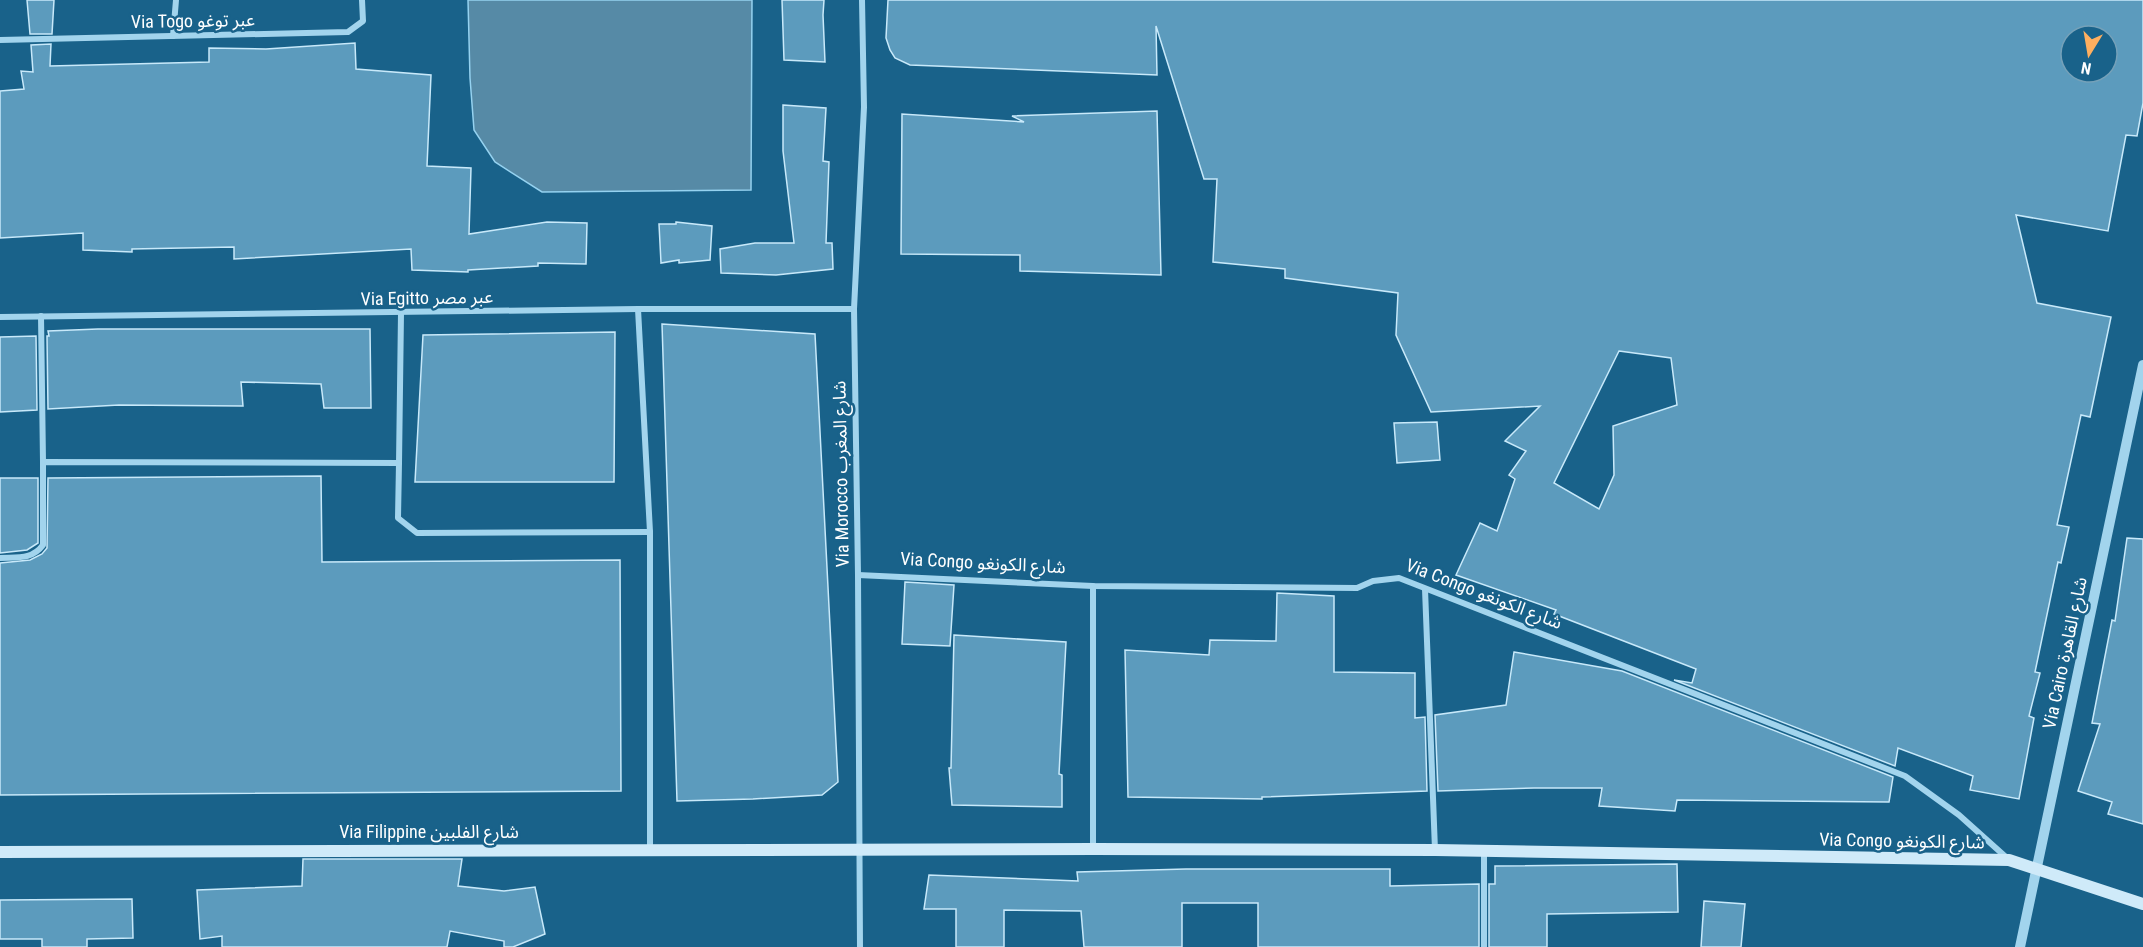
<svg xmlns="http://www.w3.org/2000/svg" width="2143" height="947" viewBox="0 0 2143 947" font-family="'Roboto Condensed','Noto Sans Arabic',sans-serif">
<rect width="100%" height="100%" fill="#19628a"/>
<polygon fill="#568aa6" stroke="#95d2f0" stroke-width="1.5" points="468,0 752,0 751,190 542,192 495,162 474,130 470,78"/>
<g fill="#5c9bbd" stroke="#c8e9fa" stroke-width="1.5" fill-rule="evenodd">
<polygon points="27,0 54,0 52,34 30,34"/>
<polygon points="782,0 824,0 823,15 825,62 784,60"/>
<path d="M888,0H2143V103L2137,136L2126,135L2108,231L2016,215L2037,303L2111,317L2090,417L2081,415L2057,525L2069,527L2061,563L2058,562L2035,672L2040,673L2029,716L2034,718L2019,799L1970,790L1973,776L1898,748L1895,766L1674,680L1692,683L1696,669L1554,614L1556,610L1456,575L1480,523L1497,531L1515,479L1509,475L1526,451L1505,441L1540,406L1431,412L1396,335L1398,293L1285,278V269L1213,262L1217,179H1204L1156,26L1157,75L910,65L895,58L890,50L886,38ZM2071,36H2107V72H2071ZM1619,351L1671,358L1677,405L1613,426L1614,475L1599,509L1554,483Z"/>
<polygon points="355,43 356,69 431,75 427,166 471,168 469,234 547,222 587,223 586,264 538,263 538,266 468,270 468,272 412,270 411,249 234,259 234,247 132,249 132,252 83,250 83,233 0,238 0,91 24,89 21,71 33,72 31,45 51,44 50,66 209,62 209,48 266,49"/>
<polygon points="783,105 826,108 823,161 829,162 826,243 832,243 833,269 776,275 721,273 720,249 755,243 794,243 783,151"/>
<polygon points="1157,111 1161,275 1020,271 1020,255 901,254 902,114 1024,122 1012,116"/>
<polygon points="676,222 712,226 710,260 679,263 679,260 661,263 659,224 676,224"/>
<polygon points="662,324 815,334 838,782 822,795 753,799 677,801"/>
<polygon points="98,329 370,329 371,408 324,408 321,384 241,382 243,406 119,405 48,409 47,336 49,336 48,331"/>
<polygon points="615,332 614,482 415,482 423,335"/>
<polygon points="36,336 37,410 0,412 0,337"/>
<polygon points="1437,422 1440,460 1397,463 1394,423"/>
<polygon points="321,476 322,562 620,560 621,791 0,795 0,563 30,560 42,554 47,548 48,478"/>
<polygon points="0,478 38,478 38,543 27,550 0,553"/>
<polygon points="2127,538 2143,539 2143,824 2108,814 2112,802 2078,791 2100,724 2092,723 2112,620 2115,621"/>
<polygon points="905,582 954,585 950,646 902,644"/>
<polygon points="1277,593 1334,596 1334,672 1415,673 1415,718 1425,717 1427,791 1262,797 1262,799 1128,797 1125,650 1209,655 1210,640 1276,641"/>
<polygon points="954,635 1066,642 1059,774 1062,775 1062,807 952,805 949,768 951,768"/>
<polygon points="1514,652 1622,671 1893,777 1889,802 1677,800 1675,811 1599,806 1602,788 1534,788 1438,791 1435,715 1506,705"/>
<polygon points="303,859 462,859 458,886 504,891 535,887 545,934 513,947 504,947 504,941 450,931 447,947 222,947 222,936 200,939 197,890 302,886"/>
<polygon points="1677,864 1678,912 1547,914 1547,947 1489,947 1489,884 1495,884 1495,866"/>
<polygon points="1186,869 1390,869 1390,886 1479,884 1479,947 1258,947 1258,903 1182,903 1182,947 1084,947 1081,911 1004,910 1004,947 956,947 956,909 924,909 929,875 1078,881 1077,872"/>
<polygon points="132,899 133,938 87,939 87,947 42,947 42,939 0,939 0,900"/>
<polygon points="1704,901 1745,904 1741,947 1701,947"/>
</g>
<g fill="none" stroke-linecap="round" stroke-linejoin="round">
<g stroke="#a2d4ed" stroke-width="6">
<polyline points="173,36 176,0"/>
<polyline points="0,40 348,32 363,21 362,0"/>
<polyline points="638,309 650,532 650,849"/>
<polyline points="41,316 43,462"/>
<polyline points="0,317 638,309 854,309"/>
<polyline points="399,463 401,313"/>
<path d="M0,558C17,557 32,560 43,545V462L399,463L398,518L417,533L650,532"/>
<polyline points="858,575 1093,586 1357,588 1373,581 1399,578 1905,776 1959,815 2007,858"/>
<polyline points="1093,586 1093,849"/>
<polyline points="1425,589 1435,850"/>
<polyline points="860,947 858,575 854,309 864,107 862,0"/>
<polyline points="1484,947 1484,851"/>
</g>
<polyline stroke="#a2d4ed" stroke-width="10" points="2020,947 2143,365"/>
<polyline stroke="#cfeaf9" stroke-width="12" points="0,852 1093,849 1435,850 2009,860 2143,904"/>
</g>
<g text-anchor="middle" stroke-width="5" stroke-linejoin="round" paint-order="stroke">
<g font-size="18" fill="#fff" stroke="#19628a">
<text transform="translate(193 21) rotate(-1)" y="6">Via Togo عبر توغو</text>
<text transform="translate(427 298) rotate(-1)" y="6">Via Egitto عبر مصر</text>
<text transform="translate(841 474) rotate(-91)" y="6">Via Morocco شارع المغرب</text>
<text transform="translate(983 563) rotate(3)" y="6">Via Congo شارع الكونغو</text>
<text transform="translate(1484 594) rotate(21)" y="6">Via Congo شارع الكونغو</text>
<text transform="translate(2065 653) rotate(-78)" y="6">Via Cairo شارع القاهرة</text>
<text x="429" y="838">Via Filippine شارع الفلبين</text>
<text transform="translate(1902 841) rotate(1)" y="6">Via Congo شارع الكونغو</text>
</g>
</g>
<g transform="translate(2089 54) rotate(191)"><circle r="28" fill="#19628a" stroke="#75a1b9" stroke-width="1.5"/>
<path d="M0-4.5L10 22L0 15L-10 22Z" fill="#ffaf5f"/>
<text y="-9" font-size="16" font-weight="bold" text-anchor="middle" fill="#ffffff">N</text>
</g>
</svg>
